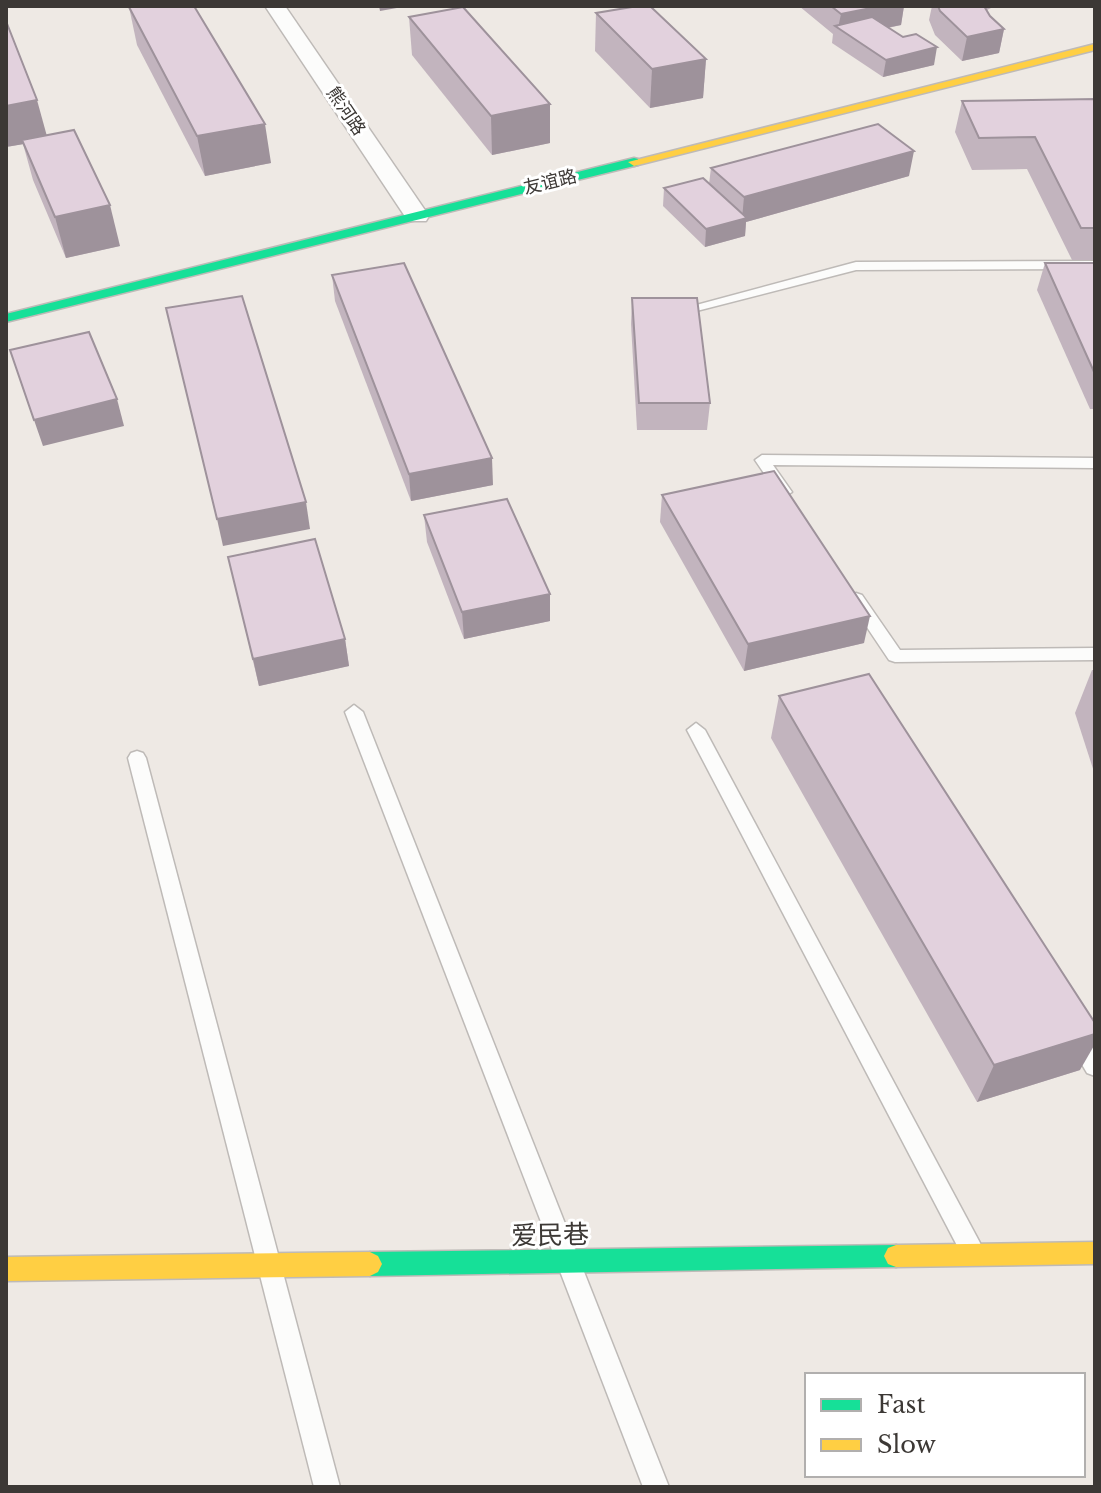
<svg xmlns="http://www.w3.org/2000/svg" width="1101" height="1493" viewBox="0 0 1101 1493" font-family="'Libre Baskerville','Noto Sans SC',serif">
<rect width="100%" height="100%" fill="#eee9e4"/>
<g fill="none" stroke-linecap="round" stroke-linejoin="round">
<g stroke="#bebab7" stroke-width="3">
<g id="lane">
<polygon points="1095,261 1095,269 856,270 681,315 674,311 856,262"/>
<polygon points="762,455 1095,458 1095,468 773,465 792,492 784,497 779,495 755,460"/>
<polygon points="856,593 862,595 900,650 1095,648 1095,660 895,662 889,660 848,599"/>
<polygon points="354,705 363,712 669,1487 643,1487 345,712"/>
<polygon points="696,723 705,730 979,1241 983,1249 979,1257 971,1260 963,1257 687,730"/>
<polygon points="137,751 143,753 146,758 340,1487 314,1487 128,758 131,753"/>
<path d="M1075,1025C1096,1033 1095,1057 1095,1076L1087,1073L1064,1034L1068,1027Z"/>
</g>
</g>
<g stroke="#bebab7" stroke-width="3">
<polygon id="street" points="265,6 285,6 429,216 426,221 408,221"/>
</g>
<g stroke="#bebab7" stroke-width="3">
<g id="fast">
<polygon points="634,158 638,159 638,165 6,322 6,314"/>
<polygon points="896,1245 904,1248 908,1256 904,1264 896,1267 370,1276 362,1272 358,1264 362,1256 370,1252"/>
</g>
</g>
<g stroke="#bebab7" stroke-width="3">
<g id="slow">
<polygon points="1095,44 1095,50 634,166 628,162"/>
<polygon points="1095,1242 1095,1264 896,1267 888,1264 884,1256 888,1248 896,1245"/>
<polygon points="370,1252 378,1256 382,1264 378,1272 370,1276 6,1281 6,1257"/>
</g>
</g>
<use href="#lane" fill="#fcfcfb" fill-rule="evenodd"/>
<use href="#street" fill="#fcfcfb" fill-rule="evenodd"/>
<use href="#fast" fill="#16e098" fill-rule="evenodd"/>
<use href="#slow" fill="#ffcf43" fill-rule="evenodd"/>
</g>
<g fill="#c2b4be">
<polygon points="799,6 904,6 901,25 888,28 934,65 883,77 832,43 833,34"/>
<polygon points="932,6 995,6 987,10 990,16 1004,29 999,53 962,61 935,35 929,20"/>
<polygon points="129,7 271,163 205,176 137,45"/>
<polygon points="596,13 706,59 703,98 650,108 595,51"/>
<polygon points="409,17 550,104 550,143 492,155 412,55"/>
<polygon points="1095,99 1095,260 1072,260 1027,169 972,170 955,132 962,101"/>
<polygon points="47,135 120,246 66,258 33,180 23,144 6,147"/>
<polygon points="711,168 909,176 746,222 745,236 705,247 663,206 664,188 709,184"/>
<polygon points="1045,263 1095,263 1095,409 1090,409 1037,290"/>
<polygon points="332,275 493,485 411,501 335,301"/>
<polygon points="632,298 710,403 707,430 637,430 631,324"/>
<polygon points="662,495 864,643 744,671 660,522"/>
<polygon points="424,515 550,621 464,639 427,542"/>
<polygon points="228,557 345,639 349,666 259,686"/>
<polygon points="1092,670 1095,670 1095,775 1075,713"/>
<polygon points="779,696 1080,1070 977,1102 771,738"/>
</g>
<g fill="#9e929b">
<polygon points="379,6 408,6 380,11"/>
<polygon points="881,6 904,6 901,25 849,35 838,28 841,14"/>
<polygon points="1004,29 999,53 962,61 967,37"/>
<polygon points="937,47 934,65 883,77 886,60"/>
<polygon points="706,59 703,98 650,108 652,69"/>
<polygon points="37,100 48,140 6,147 6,106"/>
<polygon points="550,104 550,143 492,155 491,116"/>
<polygon points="265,124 271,163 205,176 197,136"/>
<polygon points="914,151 909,176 746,222 745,236 705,247 706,229 742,219 744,197"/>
<polygon points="110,205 120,246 66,258 55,217"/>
<polygon points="117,399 124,426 43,446 34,420"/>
<polygon points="492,458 493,485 411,501 409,474"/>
<polygon points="306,502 310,529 223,546 217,519"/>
<polygon points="550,594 550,621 464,639 462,612"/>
<polygon points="870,616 864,643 744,671 748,644"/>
<polygon points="345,639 349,666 259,686 253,659"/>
<polygon points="1095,1034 1095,1044 1080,1070 977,1102 994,1065"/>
</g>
<g fill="#e2d1dd" stroke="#9e929b" stroke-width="2">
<polygon points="138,6 194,6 265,124 197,136 129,7"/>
<polygon points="638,6 650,6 706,59 652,69 596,13"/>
<polygon points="831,6 881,6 841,14"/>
<polygon points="938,6 984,6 990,16 1004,29 967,37 940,11"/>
<polygon points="463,7 550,104 491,116 409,17"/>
<polygon points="872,17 903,37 916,34 937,47 886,60 835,26"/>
<polygon points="6,21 37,100 6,106"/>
<polygon points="1095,99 1095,228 1081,228 1035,137 979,138 962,101"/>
<polygon points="878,124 914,151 744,197 711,168"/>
<polygon points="74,130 110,205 55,217 22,140"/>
<polygon points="703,178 747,218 706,229 664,188"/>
<polygon points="404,263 492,458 409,474 332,275"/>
<polygon points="1045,263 1095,263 1095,374"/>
<polygon points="242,296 306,502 217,519 166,308"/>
<polygon points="632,298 697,298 710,403 639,403"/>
<polygon points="89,332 117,399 34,420 10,350"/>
<polygon points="774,471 870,616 748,644 662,495"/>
<polygon points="507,499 550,594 462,612 424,515"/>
<polygon points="315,539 345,639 253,659 228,557"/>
<polygon points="869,674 1095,1023 1095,1034 994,1065 779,696"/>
</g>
<g text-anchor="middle" stroke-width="6" stroke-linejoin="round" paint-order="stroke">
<g font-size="18" fill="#3c3835" stroke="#fff">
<text transform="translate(346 111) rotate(56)" y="6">熊河路</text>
<text transform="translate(550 182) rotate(-14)" y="6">友谊路</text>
</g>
<g font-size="26" fill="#3c3835" stroke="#fff">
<text transform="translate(550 1235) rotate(-1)" y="9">爱民巷</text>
</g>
</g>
<rect width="1101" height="1493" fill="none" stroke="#3c3835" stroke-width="16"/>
<rect x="805" y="1373" width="280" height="104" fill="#ffffff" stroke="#b1afae" stroke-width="2"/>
<rect x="821" y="1399" width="40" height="12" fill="#16e098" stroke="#b1afae" stroke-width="2"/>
<text x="877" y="1413" font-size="24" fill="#3c3835">Fast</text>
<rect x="821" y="1439" width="40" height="12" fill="#ffcf43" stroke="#b1afae" stroke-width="2"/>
<text x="877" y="1453" font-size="24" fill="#3c3835">Slow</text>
</svg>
